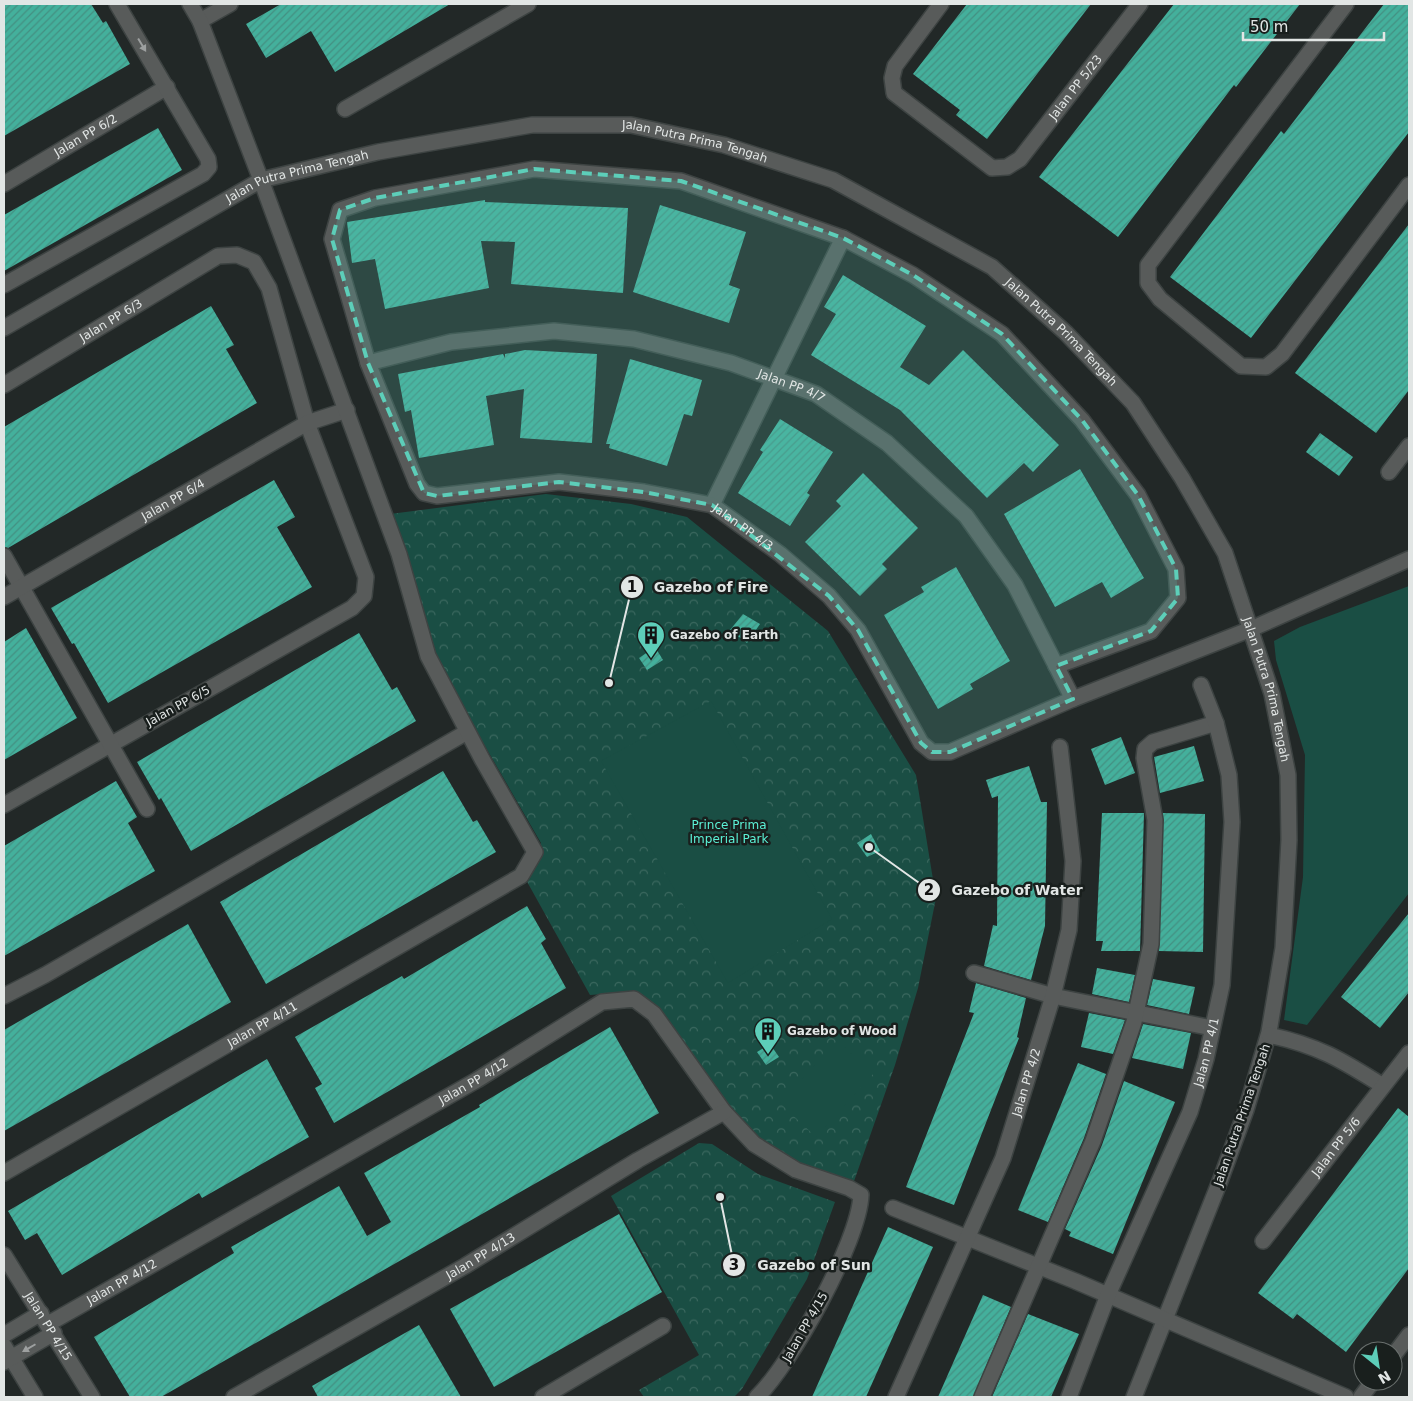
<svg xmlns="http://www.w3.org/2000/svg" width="1413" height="1401" viewBox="0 0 1413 1401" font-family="'DejaVu Sans',sans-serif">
<defs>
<pattern id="park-crowns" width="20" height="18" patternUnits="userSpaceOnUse" patternTransform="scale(1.25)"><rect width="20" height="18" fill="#1a4e44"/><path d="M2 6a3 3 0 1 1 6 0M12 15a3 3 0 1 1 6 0" fill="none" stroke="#3b685f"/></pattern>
<pattern id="building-hatch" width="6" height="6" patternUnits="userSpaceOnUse" patternTransform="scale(1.25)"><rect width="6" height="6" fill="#44b09c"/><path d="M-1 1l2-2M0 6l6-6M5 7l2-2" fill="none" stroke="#449082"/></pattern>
</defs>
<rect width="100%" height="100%" fill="#222827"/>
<g fill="url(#park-crowns)">
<polygon points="546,494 631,504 687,517 828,631 916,775 936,898 918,988 895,1065 853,1184 798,1167 757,1142 732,1111 668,1019 630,992 590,995 525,878 541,843 426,644 390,514"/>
<polygon points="699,1143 712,1144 758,1174 835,1202 807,1279 742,1389 734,1397 644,1397 639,1390 699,1355 611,1196"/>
</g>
<g fill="#1a4e44">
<polygon points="1409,586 1409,893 1307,1025 1284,1020 1303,877 1305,755 1276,660 1274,641 1300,627"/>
<polygon points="711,701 832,919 728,983 601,761"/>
<polygon points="837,1041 874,1073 816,1137 780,1103"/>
</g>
<g fill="url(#building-hatch)">
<polygon points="4,4 91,4 103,23 106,21 130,64 4,136"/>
<polygon points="281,4 450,4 335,72 311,31 266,58 246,24"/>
<polygon points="967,4 1091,4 987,139 956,115 960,110 913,74"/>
<polygon points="1174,4 1300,4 1236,87 1234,85 1118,237 1039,177"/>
<polygon points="1384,4 1409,4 1409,132 1251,338 1170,277 1281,131 1284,134"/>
<polygon points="158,128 182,170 4,271 4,215"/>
<polygon points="485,200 485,202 628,208 623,293 511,284 515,242 481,241 489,288 385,309 375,259 352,263 347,222"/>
<polygon points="660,205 746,232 729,285 740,289 729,323 633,292"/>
<polygon points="1409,224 1409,390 1376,433 1295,373"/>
<polygon points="843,275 926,326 900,367 929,385 963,350 1059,445 1033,472 1024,463 987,498 900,410 811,355 836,314 824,307"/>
<polygon points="211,306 234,345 226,349 257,403 8,548 4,547 4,427"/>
<polygon points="525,350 597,354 592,443 520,438 524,389 486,396 494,445 419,458 411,410 405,412 398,374 503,354 505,358 505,354"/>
<polygon points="630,359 702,380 692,416 684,414 667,466 609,448 610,444 606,444"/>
<polygon points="780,419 833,452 807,493 810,495 790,526 738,493 763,452 760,450"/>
<polygon points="1320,433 1353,457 1339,476 1306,452"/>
<polygon points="1080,469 1144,578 1111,598 1102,582 1055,607 1004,514"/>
<polygon points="863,473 918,528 882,564 887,569 860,596 805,542 841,506 836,501"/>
<polygon points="274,480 295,517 277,527 312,587 108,703 74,643 72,644 51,608"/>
<polygon points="956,567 1010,661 970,684 973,689 938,709 884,615 924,592 921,587"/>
<polygon points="743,614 760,624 747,643 730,630"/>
<polygon points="26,628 77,718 4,760 4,642"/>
<polygon points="359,633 392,690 397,687 416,721 191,851 161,798 159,800 137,762"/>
<polygon points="655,647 663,660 647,670 639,658"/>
<polygon points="1121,737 1135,773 1105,785 1091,749"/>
<polygon points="1194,746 1204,781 1160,793 1154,757"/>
<polygon points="1029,766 1041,802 1047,802 1045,926 1031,980 984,966 993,925 997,926 998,796 992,798 986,780"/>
<polygon points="443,771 473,822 477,820 496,852 266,984 220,902"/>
<polygon points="116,781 137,817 128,823 155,871 4,956 4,846"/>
<polygon points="1102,813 1144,813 1140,951 1101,951 1103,941 1096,941"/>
<polygon points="1163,813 1205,814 1203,952 1159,951"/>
<polygon points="871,834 880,851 867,857 857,843"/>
<polygon points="527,906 546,939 541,943 566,988 334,1123 315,1088 322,1084 295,1037 402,976 404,979"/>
<polygon points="1409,913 1409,992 1380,1028 1341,997"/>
<polygon points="188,924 231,1002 4,1131 4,1030"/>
<polygon points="1097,968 1135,975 1129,1002 1092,994"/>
<polygon points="1153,979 1195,987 1189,1014 1147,1005"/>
<polygon points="976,983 1026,998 1017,1037 1019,1038 954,1205 906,1187 974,1013 969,1012"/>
<polygon points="1089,1013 1125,1020 1113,1054 1081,1047"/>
<polygon points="1143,1024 1191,1033 1183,1069 1132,1058"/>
<polygon points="610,1027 659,1113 161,1397 130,1397 94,1337 234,1253 231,1247 339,1186 367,1236 391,1222 364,1173 480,1107 479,1105"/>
<polygon points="770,1044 779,1057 766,1065 757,1052"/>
<polygon points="267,1059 309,1137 202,1198 199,1193 62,1275 37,1233 25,1240 8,1211"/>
<polygon points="1078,1063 1106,1074 1084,1138 1048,1222 1018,1210"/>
<polygon points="1124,1081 1175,1102 1113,1254 1069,1236 1071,1232 1065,1229 1102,1145"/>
<polygon points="1398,1108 1409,1117 1409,1268 1346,1352 1297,1314 1293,1319 1258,1293"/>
<polygon points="619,1214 662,1292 494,1387 450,1309"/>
<polygon points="888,1227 933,1247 866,1397 812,1397"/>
<polygon points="983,1295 1011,1307 973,1397 938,1397"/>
<polygon points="1028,1314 1079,1334 1051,1397 992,1397"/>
<polygon points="419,1325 461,1397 318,1397 312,1386"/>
</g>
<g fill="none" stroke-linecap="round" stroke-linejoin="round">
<g stroke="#3d4342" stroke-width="18">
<g id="minor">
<path id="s1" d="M941,4L895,66L892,78L894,93L992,168L1007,167L1020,159L1140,4"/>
<polyline points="1346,4 1148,265 1148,283 1160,299 1241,366 1266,367 1282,354 1409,185"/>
<polyline points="200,21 230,4"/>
<polyline points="345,109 528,4"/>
<path id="s2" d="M4,184L167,87"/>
<polyline points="4,285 203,174 209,167 208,159 117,4"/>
<path id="s3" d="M4,328L261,180L378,152L532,125H631L724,145L833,180L992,267L1066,333L1133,403L1182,478L1225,553L1272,694L1288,775L1289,840L1283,948L1269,1032L1246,1110L1220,1181L1134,1397"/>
<path id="s4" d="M368,363L451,342L554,331L634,339L731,363L816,394L887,443L966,516L1015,585L1073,699"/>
<path id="s5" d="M4,385L218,256L237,255L254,262L269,288L307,423L366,577L364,596L352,608L4,805"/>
<polyline points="1389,472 1409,446"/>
<polyline points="712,505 843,238"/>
<polyline points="4,556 147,809"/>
<path id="s6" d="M4,597L307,423L347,410"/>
<path id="s7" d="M1056,666L1151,631L1178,598L1176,569L1138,495L1082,420L1002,334L913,275L843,238L681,181L534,169L375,198L340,210L332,239L368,363L417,484L424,493L437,496L559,482L644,492L712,505L780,554L829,596L858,630L921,743L932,752H950L1073,699L1251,629L1409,559"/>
<polyline points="974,973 1053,996 1212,1028"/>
<polyline points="4,996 45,975 467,732"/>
<path d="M1269,1035C1317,1045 1342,1060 1383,1086"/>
<path id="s8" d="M4,1173L521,876L535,852L482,759L428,656L399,554L261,180L200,21L190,4"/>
<polyline points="893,1208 1075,1281 1346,1397"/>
<path id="s9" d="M1263,1241L1409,1053"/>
<path id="s10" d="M4,1255L92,1397"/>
<path id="s11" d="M48,1324L477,1080L602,1002L634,999L654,1014L724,1112L754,1144L796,1170L849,1188L861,1195C859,1242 791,1364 757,1397"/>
<polyline points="4,1335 41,1313"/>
<polyline points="4,1346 35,1397"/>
<polyline points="1393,1356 1409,1335"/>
<polyline points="4,1362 54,1333"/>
<path id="s12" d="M234,1397L465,1266L638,1160L724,1112"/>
<polyline points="543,1397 663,1326"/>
<path id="s13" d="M896,1397L1003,1158L1053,996L1069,930L1073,861L1060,747"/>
<polyline points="982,1397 1093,1141 1134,1022 1151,944 1155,820 1144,758 1145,749 1153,742 1216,723"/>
<path id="s14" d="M1069,1397L1108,1295L1190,1112L1206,1059L1222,985L1232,822L1229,775L1216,723L1201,685"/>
<polyline points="1361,1397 1373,1381"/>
</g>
</g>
<use href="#minor" stroke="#585b5a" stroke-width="15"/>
</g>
<defs><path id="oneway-solid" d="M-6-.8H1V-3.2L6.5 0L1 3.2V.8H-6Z" transform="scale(1.25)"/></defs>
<g fill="#9da0a0">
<use href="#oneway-solid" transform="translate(142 45) rotate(59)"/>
<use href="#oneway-solid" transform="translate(29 1348) rotate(150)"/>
</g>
<path fill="#5dceb9" fill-opacity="0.2" stroke="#5dceb9" stroke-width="4" stroke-dasharray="10 6" stroke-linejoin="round" d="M534,169L681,181L843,238L913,275L1002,334L1082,420L1138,495L1176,569L1178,598L1151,631L1056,666L1073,699L950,752H932L921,743L858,630L829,596L712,505L644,492L559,482L437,496L424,493L368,363L332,239L340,210L375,198Z"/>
<defs>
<g id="building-pin" transform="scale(1.4375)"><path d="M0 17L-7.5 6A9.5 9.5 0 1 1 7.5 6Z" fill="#5dceb9" stroke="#191f1d"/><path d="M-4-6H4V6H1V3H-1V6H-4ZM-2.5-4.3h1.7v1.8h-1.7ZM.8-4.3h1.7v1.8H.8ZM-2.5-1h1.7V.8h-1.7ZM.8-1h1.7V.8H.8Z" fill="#111"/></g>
</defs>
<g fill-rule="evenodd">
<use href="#building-pin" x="651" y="635"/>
<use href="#building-pin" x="768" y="1031"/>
</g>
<g text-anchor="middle" stroke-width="5" stroke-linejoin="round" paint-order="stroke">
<g font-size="12" fill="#e2e6e5" stroke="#191f1d">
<text dy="4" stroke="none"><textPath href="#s1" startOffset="349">Jalan PP 5/23</textPath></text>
<text dy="4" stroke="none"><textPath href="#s2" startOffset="95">Jalan PP 6/2</textPath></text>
<text dy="4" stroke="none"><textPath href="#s3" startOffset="738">Jalan Putra Prima Tengah</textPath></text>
<text dy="4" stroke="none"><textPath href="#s3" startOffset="332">Jalan Putra Prima Tengah</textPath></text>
<text dy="4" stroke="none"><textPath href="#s5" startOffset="125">Jalan PP 6/3</textPath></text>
<text dy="4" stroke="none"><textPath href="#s3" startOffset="1158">Jalan Putra Prima Tengah</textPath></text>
<text dy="4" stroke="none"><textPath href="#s4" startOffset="434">Jalan PP 4/7</textPath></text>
<text dy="4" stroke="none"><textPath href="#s6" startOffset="195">Jalan PP 6/4</textPath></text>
<text dy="4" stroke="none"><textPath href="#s7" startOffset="1801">Jalan PP 4/3</textPath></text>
<text dy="4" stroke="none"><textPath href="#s3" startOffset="1578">Jalan Putra Prima Tengah</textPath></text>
<text transform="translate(178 706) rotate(-29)" y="4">Jalan PP 6/5</text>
<text dy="4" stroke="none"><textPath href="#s8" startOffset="298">Jalan PP 4/11</textPath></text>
<text dy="4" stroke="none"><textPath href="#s14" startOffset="372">Jalan PP 4/1</textPath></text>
<text dy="4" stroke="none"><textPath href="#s11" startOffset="490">Jalan PP 4/12</textPath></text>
<text dy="4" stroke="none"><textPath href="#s13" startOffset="341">Jalan PP 4/2</textPath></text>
<text transform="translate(1242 1115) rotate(-71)" y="4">Jalan Putra Prima Tengah</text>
<text dy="4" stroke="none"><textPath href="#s9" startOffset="119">Jalan PP 5/6</textPath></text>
<text dy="4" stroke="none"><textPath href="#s12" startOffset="284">Jalan PP 4/13</textPath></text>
<text dy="4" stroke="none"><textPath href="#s11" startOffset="85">Jalan PP 4/12</textPath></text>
<text dy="4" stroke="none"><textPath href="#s10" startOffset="84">Jalan PP 4/15</textPath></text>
<text transform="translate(805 1327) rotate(-60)" y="4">Jalan PP 4/15</text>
</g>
<g font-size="12" font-weight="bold" fill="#e2e6e5" stroke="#191f1d" text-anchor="start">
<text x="670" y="639">Gazebo of Earth</text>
<text x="787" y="1035">Gazebo of Wood</text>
</g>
<g font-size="12" fill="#5bf1d6" stroke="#191f1d">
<text x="729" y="829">Prince Prima<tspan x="729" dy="14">Imperial Park</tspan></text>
</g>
</g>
<path fill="none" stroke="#e2e6e5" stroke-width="2" d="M609 683L632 587M869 847L929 890M720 1197L734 1265"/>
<g fill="#e2e6e5" stroke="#191f1d" stroke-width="2">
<circle cx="609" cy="683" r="5"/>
<circle cx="869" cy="847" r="5"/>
<circle cx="720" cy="1197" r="5"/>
<circle cx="632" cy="587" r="12"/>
<circle cx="929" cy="890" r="12"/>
<circle cx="734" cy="1265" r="12"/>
</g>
<g font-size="15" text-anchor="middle" font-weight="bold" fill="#111">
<text x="632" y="592">1</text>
<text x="929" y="895">2</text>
<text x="734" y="1270">3</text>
</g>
<g font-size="14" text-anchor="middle" font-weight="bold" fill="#e2e6e5" stroke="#191f1d" stroke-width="5" stroke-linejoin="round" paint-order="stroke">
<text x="711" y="592">Gazebo of Fire</text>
<text x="1017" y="895">Gazebo of Water</text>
<text x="814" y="1270">Gazebo of Sun</text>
</g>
<rect width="1413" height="1401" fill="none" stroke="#e2e6e5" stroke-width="10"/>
<g transform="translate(1378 1366) rotate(150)"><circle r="24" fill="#191f1d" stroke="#696f6d"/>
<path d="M0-4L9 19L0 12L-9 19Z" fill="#5dceb9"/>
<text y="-8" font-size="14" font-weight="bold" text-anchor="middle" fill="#e2e6e5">N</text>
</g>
<path d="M1243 32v8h141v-8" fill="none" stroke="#e2e6e5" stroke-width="2.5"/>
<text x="1250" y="32" font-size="15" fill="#e2e6e5" stroke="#191f1d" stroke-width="4" paint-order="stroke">50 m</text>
</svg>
